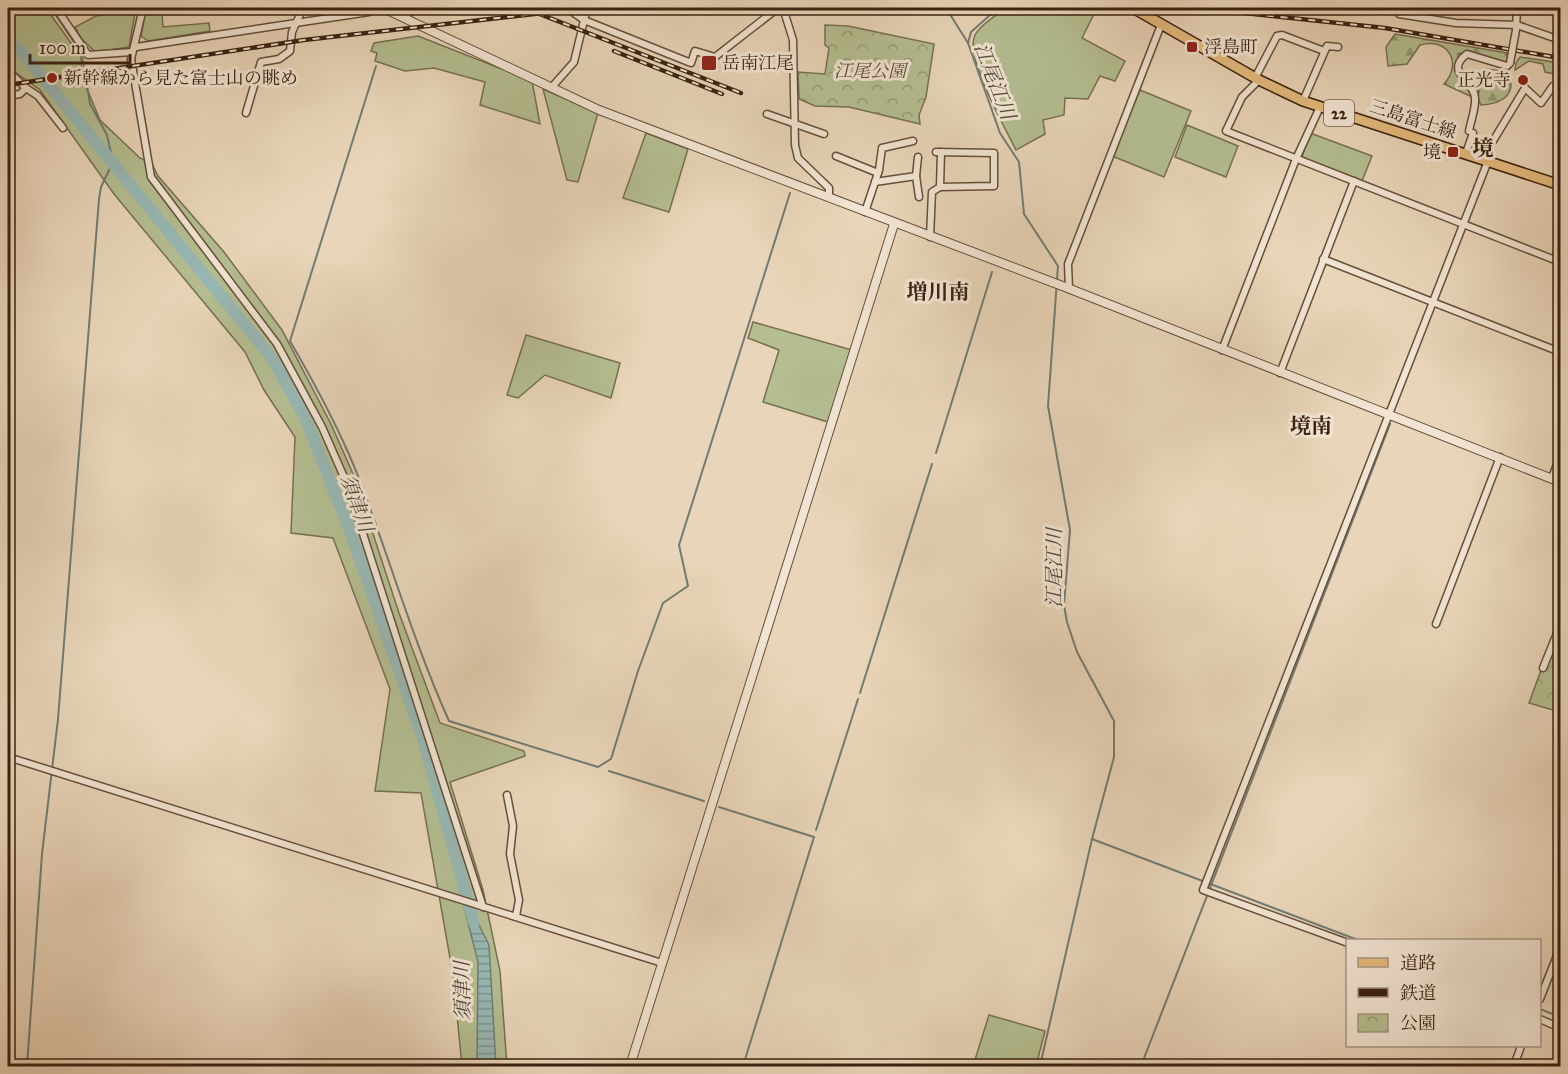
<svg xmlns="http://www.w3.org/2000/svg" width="1568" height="1074" viewBox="0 0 1568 1074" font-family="'IM FELL Great Primer','Noto Serif JP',serif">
<defs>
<pattern id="forest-firs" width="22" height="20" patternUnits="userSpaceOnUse" patternTransform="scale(1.5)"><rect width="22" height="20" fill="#b4be91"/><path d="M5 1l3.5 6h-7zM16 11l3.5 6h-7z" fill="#939a75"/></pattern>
<pattern id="park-crowns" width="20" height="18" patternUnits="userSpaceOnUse" patternTransform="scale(1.5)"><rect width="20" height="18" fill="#b4be91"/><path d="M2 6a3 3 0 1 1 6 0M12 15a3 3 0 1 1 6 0" fill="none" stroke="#939a75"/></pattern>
<pattern id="water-rules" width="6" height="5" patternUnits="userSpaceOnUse" patternTransform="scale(1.5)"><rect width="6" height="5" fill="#98b8b5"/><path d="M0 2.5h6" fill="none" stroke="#7d9592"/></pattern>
</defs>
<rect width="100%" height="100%" fill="#e9d5b9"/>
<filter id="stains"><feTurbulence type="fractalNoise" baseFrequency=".00333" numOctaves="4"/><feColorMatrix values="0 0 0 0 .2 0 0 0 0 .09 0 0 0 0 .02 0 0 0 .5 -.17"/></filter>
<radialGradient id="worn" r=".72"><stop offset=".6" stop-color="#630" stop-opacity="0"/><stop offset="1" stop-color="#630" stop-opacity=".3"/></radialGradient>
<g fill="#b4be91" stroke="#767051" stroke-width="1.5">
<polygon points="8,8 46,8 81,57 82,77 100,120 140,158 152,164 158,176 224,252 282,330 331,424 354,476 399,613 440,723 524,751 525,756 450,782 483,890 500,971 507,1066 462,1066 453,975 421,793 375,791 390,689 333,538 291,533 295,437 264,390 245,352 114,194 40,90 8,67"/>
<polygon points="119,8 136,8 129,47 95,52 81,38 75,27 96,16 117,12"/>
<polygon points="146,8 152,8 151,14 162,14 163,27 209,23 210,31 148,41 141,36"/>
<path d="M1006,8H1097L1082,38L1125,61L1115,81L1100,76L1088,99L1065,98L1064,115L1043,120L1045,134L1016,150C1005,128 964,55 975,35C981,24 997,15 1006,8Z"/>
<polygon points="418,36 532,81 540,124 480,105 485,82 434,68 405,71 375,61 377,53 371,51 374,43"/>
<polygon points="543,89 598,113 578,182 567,180"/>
<polygon points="1140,90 1191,111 1164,177 1112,156"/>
<polygon points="1187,125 1238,146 1226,177 1175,157"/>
<polygon points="646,133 688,149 669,212 623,198"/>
<polygon points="1310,133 1372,156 1362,181 1302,157"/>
<polygon points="753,322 852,350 828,422 763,402 779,350 748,338"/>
<polygon points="526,335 620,363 611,398 545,375 518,398 507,395"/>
<polygon points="989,1015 1045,1031 1036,1066 973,1066"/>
</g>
<g fill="url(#forest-firs)" stroke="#767051" stroke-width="1.5">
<path d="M1395,34L1507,53L1508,65L1469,51L1458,54L1457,76L1473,94L1472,97L1444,84C1463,63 1448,37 1420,45L1407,64L1388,66L1386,47Z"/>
<polygon points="1520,57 1560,63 1560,75 1545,72 1543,64 1529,61 1515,70 1516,63"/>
<path d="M1486,69L1503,71L1510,77C1515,98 1498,104 1481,105L1478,99L1481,75Z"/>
</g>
<g fill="url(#park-crowns)" stroke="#767051" stroke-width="1.5">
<polygon points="825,25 848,26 934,44 926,97 919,115 920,124 849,107 815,106 799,99 798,72 825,74 829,48 825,45"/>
<polygon points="1554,635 1560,638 1560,707 1556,711 1529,703"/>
</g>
<polygon fill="url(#water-rules)" stroke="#727c73" stroke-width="1.5" points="464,907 470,907 489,945 496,1066 477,1066 478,962"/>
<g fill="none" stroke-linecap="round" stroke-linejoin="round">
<g stroke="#727c73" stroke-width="2">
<polyline points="946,8 968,43 1000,133 1019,162 1024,214 1058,266 1048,406 1070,530 1064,605 1067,622 1077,652 1114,721 1114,757 1092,839 1040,1066"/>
<polyline points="968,43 971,32 998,8"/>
<path d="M376,66L290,341C318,389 344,437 363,489C392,567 415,645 449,721L598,767L611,759L638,671L663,603L688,586L679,545L790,193"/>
<polyline points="936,453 992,272"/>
<polyline points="860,693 932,464"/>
<polyline points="609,771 704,801"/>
<polyline points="719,807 814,837 743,1066"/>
<polyline points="816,830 858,699"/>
<polyline points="1092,839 1358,940"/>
<polyline points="1540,1009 1560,1017"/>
<polyline points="27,1066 42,854 58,719 99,199 101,187 113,162 107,135 90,104 82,54 51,8"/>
<polyline points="1141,1066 1390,424"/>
</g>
<polyline stroke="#98b8b5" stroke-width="12" points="8,40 21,51 272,358 304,415 350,531 422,736 474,923"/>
<g stroke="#654f3b" stroke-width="9">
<g id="minor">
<polyline points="56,8 88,55 132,52"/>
<polyline points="143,8 131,59 151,177 277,344 322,427 347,484 483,907"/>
<polyline points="567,8 584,20 691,63 695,51 715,57 778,8"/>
<polyline points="783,8 793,40 795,145 798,158 829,188 829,197"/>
<polyline points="1395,8 1399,14 1456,23 1517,25 1560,40"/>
<polyline points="1516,28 1517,8"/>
<polyline points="136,47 369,12 374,8"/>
<polyline points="8,71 26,88"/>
<polyline points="1255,78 1277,36 1282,35 1324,51"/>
<polyline points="1259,80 1242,97 1226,131 1560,262"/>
<polyline points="551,88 574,62 587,8"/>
<polyline points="8,96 20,94 26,88 38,96 63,128"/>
<polyline points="1303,101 1327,46 1338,47"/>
<polyline points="246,113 261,62 279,59 290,51 292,32 303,8"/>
<polyline points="767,114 824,134"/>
<path d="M1469,131C1471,120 1476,108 1475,98C1475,81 1443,72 1467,54L1507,66L1510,63"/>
<polyline points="1493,141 1525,88 1541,103 1553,86 1560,96"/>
<polyline points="1466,153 1473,133"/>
<polyline points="836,156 878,173"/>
<polyline points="916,176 919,197"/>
<polyline points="875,182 916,176 918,157"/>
<polyline points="940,187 941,152"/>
<polyline points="865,212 879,170 882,148 913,141"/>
<polyline points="930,237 932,192 940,187 994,186 994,153 936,152"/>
<polyline points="1323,259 1560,352"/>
<polyline points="1069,289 1068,264 1161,25"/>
<polyline points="1222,350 1296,159 1320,107"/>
<polyline points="1280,373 1354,181"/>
<polyline points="1552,478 1560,456"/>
<polyline points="1436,624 1500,457"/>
<polyline points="1543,668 1560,626"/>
<polyline points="8,757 662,963"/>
<polyline points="507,795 513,826 510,854 519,900 516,916"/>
<polyline points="1348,943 1203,890 1488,161"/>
<polyline points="1540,999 1560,948"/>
<polyline points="1540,1019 1560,1028"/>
<polyline points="1514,1066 1521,1046"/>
</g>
</g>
<g stroke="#654f3b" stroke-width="10">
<g id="tertiary">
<polyline points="383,8 599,110 1065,287 1560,482"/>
<polyline points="402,16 415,9 426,8"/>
<polyline points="630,1066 894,224"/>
</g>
</g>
<g stroke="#392211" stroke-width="12">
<polyline id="primary" points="1133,8 1259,80 1303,101 1560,185"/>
</g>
<use href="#minor" stroke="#f1e4d2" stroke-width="6"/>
<use href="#tertiary" stroke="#f1e4d2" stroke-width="8"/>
<use href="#primary" stroke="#e4ba7c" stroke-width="9"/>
<g stroke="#392211" stroke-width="4.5">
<g id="rail">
<polyline points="1197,8 1385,28 1560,58"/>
<polyline points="537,13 741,93"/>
<polyline points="614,51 722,94"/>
<polyline points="8,85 304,40 587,8"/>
</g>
</g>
<use href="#rail" stroke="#f1e4d2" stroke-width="2" stroke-dasharray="7" stroke-linecap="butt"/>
<g stroke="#654f3b" stroke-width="9" stroke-linecap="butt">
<polyline id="minor-bridge" points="1510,63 1516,30"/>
</g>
<use href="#minor-bridge" stroke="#f1e4d2" stroke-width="6"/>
</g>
<g fill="#8f2418" stroke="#f1e4d2" stroke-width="2">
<rect x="1186" y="41" width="12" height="12" rx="3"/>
<rect x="701" y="55" width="16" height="16" rx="3"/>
<circle cx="52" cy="78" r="6"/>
<circle cx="1523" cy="80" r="6"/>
<rect x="1447" y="146" width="12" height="12" rx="3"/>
</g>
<g text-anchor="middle" stroke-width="6" stroke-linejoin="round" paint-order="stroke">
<rect fill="#f1e4d2" stroke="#705c4b" stroke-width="1.5" x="1324" y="100" width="30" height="26" rx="4.5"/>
<g font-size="16" font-weight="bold" fill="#392211">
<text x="1339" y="119">22</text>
</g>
<g font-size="18" fill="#392211" stroke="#f1e4d2" text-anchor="start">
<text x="1204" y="53">浮島町</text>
<text x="722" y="69">岳南江尾</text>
<text x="64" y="84">新幹線から見た富士山の眺め</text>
<text x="1511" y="86" text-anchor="end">正光寺</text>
<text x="1441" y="158" text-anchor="end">境</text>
</g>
<g font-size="18" font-style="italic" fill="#584931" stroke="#f1e4d2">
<text x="870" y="77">江尾公園</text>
</g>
<g font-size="18" fill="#392211" stroke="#f1e4d2">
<text transform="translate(1413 119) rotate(18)" y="6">三島富士線</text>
</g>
<g font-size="20" font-style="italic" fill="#51483a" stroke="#f1e4d2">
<text transform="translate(995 81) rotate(69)" y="7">江尾江川</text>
<text transform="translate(357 503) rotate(70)" y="7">須津川</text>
<text transform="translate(1054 568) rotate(-90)" y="7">江尾江川</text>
<text transform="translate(462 991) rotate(-91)" y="7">須津川</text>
</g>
<g font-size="21" font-weight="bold" fill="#392211" stroke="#f1e4d2">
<text x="1483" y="155">境</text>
<text x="938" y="299">増川南</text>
<text x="1311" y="433">境南</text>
</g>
</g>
<rect width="1568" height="1074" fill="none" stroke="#e9d5b9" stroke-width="30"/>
<rect x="9" y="9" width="1550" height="1056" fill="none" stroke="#392211" stroke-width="3"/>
<rect x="15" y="15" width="1538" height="1044" fill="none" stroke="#392211" stroke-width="1.5"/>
<rect x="1346" y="939" width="195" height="108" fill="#f1e4d2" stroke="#a79685" stroke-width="1.5"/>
<rect x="1358" y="958" width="30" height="9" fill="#e4ba7c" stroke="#a79685" stroke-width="1.5"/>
<text x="1400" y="969" font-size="18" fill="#392211">道路</text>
<rect x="1358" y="988" width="30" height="9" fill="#392211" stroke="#a79685" stroke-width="1.5"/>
<text x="1400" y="999" font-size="18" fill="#392211">鉄道</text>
<rect x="1358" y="1014" width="30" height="18" fill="url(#park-crowns)" stroke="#a79685" stroke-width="1.5"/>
<text x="1400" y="1029" font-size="18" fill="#392211">公園</text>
<path d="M30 54v9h100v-9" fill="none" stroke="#392211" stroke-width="3"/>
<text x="39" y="54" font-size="18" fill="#392211" stroke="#f1e4d2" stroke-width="4.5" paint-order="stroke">100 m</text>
<rect width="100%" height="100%" filter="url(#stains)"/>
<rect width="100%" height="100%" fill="url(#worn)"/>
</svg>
